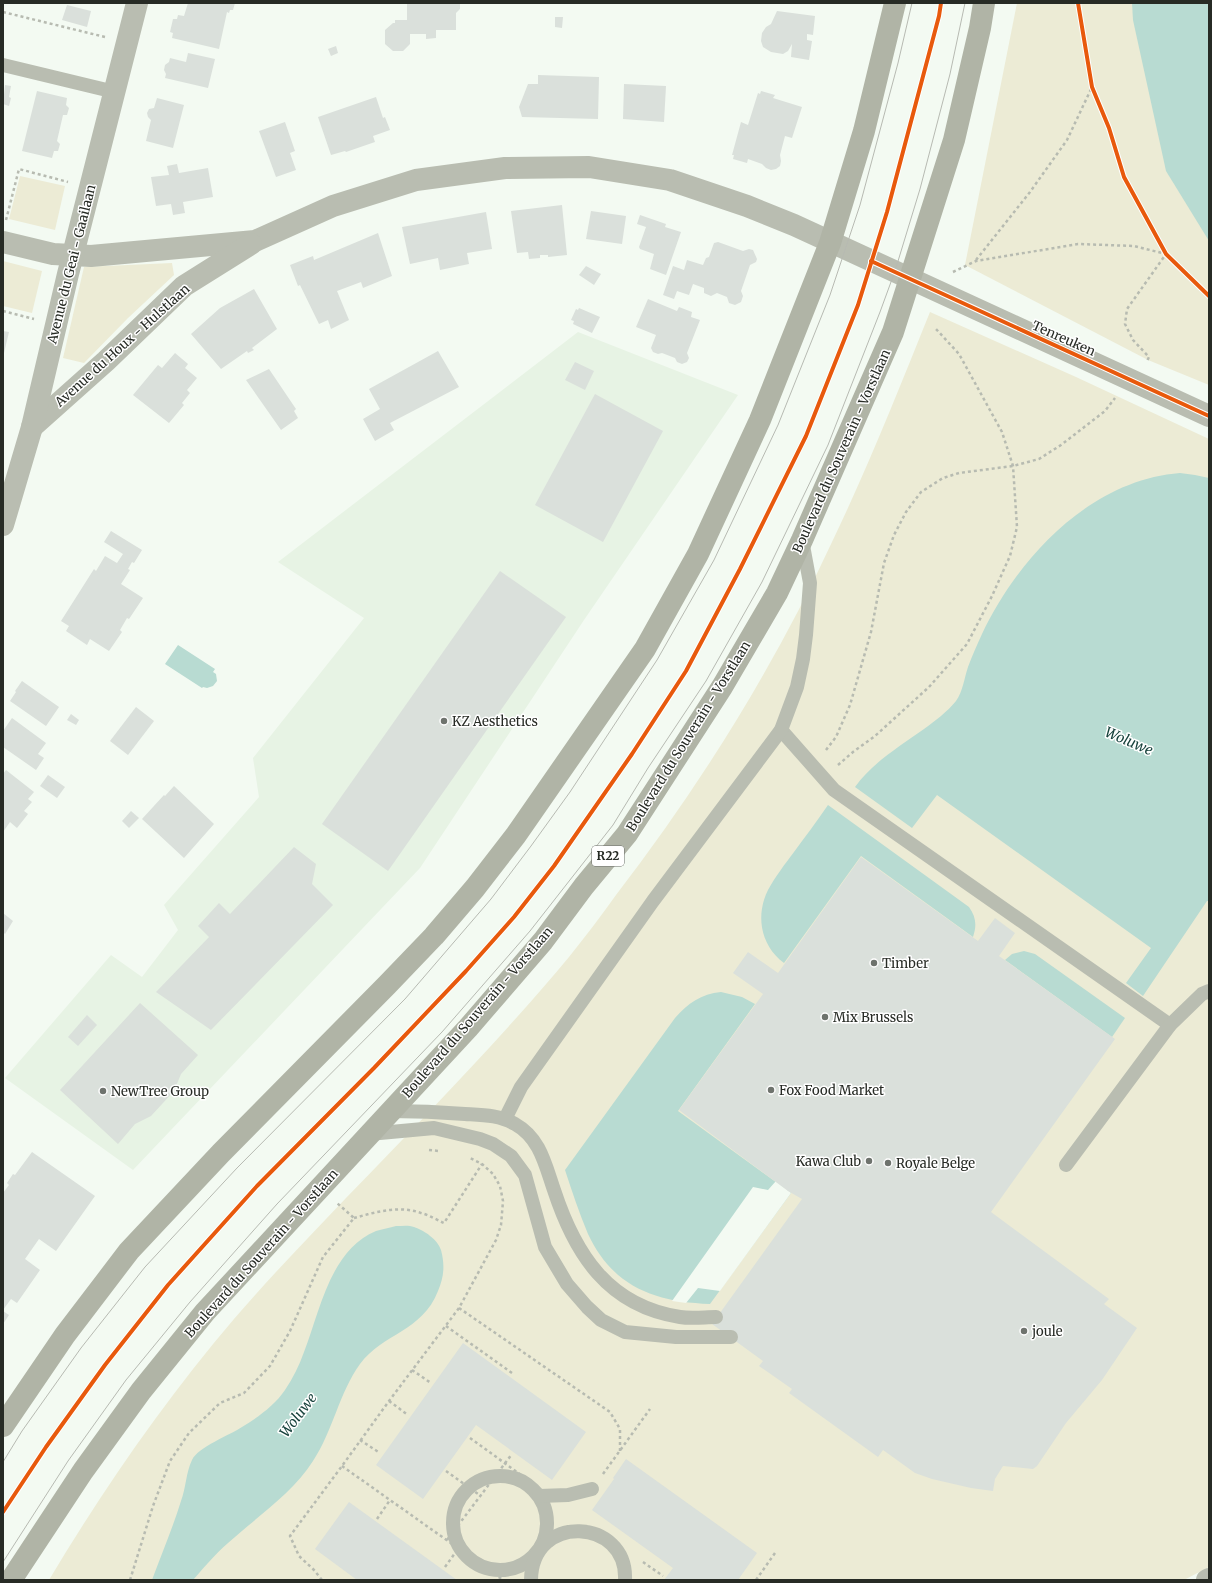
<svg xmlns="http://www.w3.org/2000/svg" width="1212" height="1583" viewBox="0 0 1212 1583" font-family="Merriweather,serif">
<rect width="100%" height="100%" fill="#f3faf2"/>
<polygon fill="#e7f3e4" points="578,332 738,395 584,620 420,868 133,1170 5,1078 111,955 142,977 178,930 164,905 259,797 253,758 364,618 278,562"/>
<g fill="#ecebd5">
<polygon points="1017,3 1209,3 1209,385 1148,360 965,265"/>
<polygon points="20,176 65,186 55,230 9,219"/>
<polygon points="3,261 42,271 32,313 3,306"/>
<polygon points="172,263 174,275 128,318 84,363 63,358 84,267"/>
<path d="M930,312L1076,377L1209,439V1567L1184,1580H49C104,1488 165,1400 234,1319C270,1277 308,1238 346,1198C422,1119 499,1041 569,957C585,937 601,916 616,895C700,786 774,667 832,542C868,467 899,389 930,312Z"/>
</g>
<g fill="#b8dbd2">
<polygon points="1132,3 1209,3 1209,241 1166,171 1133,20"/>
<path d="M1180,473L1195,475L1209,478V901H1207L1143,996L1126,983L1151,948L937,795L912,828L855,787C873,762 899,747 924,729C935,721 947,712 956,701C963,691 964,679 968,667C972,656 977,645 982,634C1018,558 1090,480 1180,473Z"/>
<polygon points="178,645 215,669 213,672 216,674 217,681 213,686 207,688 203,687 202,688 165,664"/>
<path d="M828,805L969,907C976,917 977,925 973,937L861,856L784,963C761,946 755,916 768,890C775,877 785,864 794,852C805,837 817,821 828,805Z"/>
<polygon points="1024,951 1035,954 1125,1018 1112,1037 1005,960 1012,954"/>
<path d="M721,992L742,997L755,1004L678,1111L791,1193L710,1304C655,1302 613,1287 588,1234C579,1213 572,1191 565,1170L675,1018C688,1003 701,994 721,992Z"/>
<path d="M396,1226C402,1226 409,1225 414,1227C424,1230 438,1240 441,1250C445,1265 444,1277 438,1291C422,1332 383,1333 360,1364C339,1393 333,1431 313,1461C293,1492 262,1513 235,1537C219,1550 206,1565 193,1580H152C162,1553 173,1527 181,1501C186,1488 186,1472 192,1460C198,1447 230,1435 242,1427C257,1418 275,1405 285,1390C293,1378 299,1366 304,1352C320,1311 330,1250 376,1231C382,1229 390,1228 396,1226Z"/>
</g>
<polygon fill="#f3faf2" points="776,1181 791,1193 720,1291 698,1288 686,1303 672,1301 753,1187 768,1190"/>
<g fill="#dae0db">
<polygon points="188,3 235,3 233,10 230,10 229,13 227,12 219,49 172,38 173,33 170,32 173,19 177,19 178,15 184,16"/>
<polygon points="407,3 460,3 460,9 456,13 456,30 436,30 436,38 426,39 426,34 410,34 410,44 403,51 393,51 385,44 385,30 393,23 395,23 395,20 407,20"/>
<polygon points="67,5 91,11 87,27 62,20"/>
<polygon points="777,11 815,16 813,35 807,34 807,40 812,41 809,60 791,57 792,44 788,51 783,54 771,52 763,47 761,41 762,33 766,27 771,24"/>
<polygon points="555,17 563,17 562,28 555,27"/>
<polygon points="336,46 338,53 331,56 328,49"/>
<polygon points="188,53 215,59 208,88 165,78 166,74 164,70 165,65 169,62 170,58 186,62"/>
<polygon points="538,75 599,77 598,119 522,117 519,107 528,84 538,84"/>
<polygon points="624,84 666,86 664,122 623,119"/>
<polygon points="5,85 11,86 9,97 11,98 9,106 3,104"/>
<polygon points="37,91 67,98 66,105 69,108 67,115 63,115 57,141 60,144 58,151 54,151 52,158 22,151"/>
<polygon points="761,91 775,95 773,98 802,107 792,138 785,136 780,155 781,161 780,166 776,169 771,170 766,168 762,164 748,159 747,163 733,159 734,155 732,155 741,122 748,125 758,93 760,94"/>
<polygon points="376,97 383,118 385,117 390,130 373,136 375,142 346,152 345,151 331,155 318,117"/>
<polygon points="157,98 184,105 173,148 146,141 151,120 148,117 147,113 149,109 154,108"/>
<polygon points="285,122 295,151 290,153 296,170 276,177 259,131"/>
<polygon points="177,164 179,173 208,168 213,197 183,202 185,213 173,215 171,204 156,206 151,177 169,175 167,166"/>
<polygon points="562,205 567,255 548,257 548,255 540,255 540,258 529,259 528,252 517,253 511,211"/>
<polygon points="591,211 626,216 622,244 586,239"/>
<polygon points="486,212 492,249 467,253 469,264 440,270 438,258 410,264 402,227"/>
<polygon points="640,215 666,224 665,227 681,232 666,275 650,269 654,254 640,249 639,247 646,227 637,224"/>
<polygon points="378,233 392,276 363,288 361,282 337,291 349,320 331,329 328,320 319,324 300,285 298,286 290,265 313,256 314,260"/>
<polygon points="718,242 743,251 749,249 753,250 757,259 756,262 750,265 741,291 743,296 741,302 735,305 729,303 727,297 717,293 711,296 704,293 704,288 693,284 689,295 677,291 674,299 663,295 673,266 684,270 687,260 703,265 706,258 709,257 714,243"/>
<polygon points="586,266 601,274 594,285 579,275"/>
<polygon points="254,289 277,329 252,348 254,350 248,353 247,351 221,369 191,334 220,308"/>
<polygon points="648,299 677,311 679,307 692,312 691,317 700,320 687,353 689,358 687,362 682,364 677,362 675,358 662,353 658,354 653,352 651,348 656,335 636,327"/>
<polygon points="579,308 600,317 592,333 573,324 574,321 571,320 576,309 578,310"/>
<polygon points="3,331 9,332 4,353 3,353"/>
<polygon points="438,351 459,387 390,423 394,430 375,441 363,419 380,409 369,389"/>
<polygon points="175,353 188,364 185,368 197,378 187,390 190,393 182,403 184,405 169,423 133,395 158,365 162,368"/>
<polygon points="575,362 594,371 585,390 565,380"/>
<polygon points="269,369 296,409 294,411 298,418 281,430 246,380"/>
<polygon points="595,394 663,431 603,542 535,505"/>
<polygon points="111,531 142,550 134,563 132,562 128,569 130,570 121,584 143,598 129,619 127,618 120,630 122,632 109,651 90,639 87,645 66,631 69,626 61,621 94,569 96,571 105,556 117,563 123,554 104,542"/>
<polygon points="500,571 566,617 388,871 322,824"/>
<polygon points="22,681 59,707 46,726 10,701 16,692 15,691"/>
<polygon points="136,707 154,721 128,755 110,741"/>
<polygon points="71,714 79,720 76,725 67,720"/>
<polygon points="12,718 46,743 38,754 44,758 36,770 3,747 3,731"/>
<polygon points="6,770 34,792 28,799 32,802 24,811 28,814 17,828 10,822 3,832 3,774"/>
<polygon points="48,775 65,787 57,798 40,786"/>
<polygon points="174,786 214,824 184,858 142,819 164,795 165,796"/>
<polygon points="131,811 139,818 129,828 122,821"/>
<polygon points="294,847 316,864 312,884 333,905 211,1030 156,992 209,937 198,926 219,903 230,914"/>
<polygon points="861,857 978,941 995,918 1015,933 999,956 1115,1039 991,1212 1109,1299 1104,1304 1137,1328 1102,1380 1066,1423 1037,1466 1033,1469 1003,1466 995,1479 993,1491 971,1488 932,1479 915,1473 883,1450 878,1457 789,1393 792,1389 759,1366 763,1361 712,1324 802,1199 788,1191 679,1110 763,994 733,973 748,952 778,973"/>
<polygon points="3,913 13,921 5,934 3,932"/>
<polygon points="140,1003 198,1055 181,1074 174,1091 151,1116 135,1124 118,1144 60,1090"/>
<polygon points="87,1015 97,1025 78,1046 68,1037"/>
<polygon points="32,1152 95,1196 56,1251 39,1239 25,1259 40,1270 17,1303 11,1299 3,1310 3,1193 9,1185 7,1183 13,1174 15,1175"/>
<polygon points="3,1311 9,1315 3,1324"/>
<polygon points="463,1343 586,1432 552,1480 476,1425 423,1499 376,1465"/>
<polygon points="626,1459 757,1553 738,1580 664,1580 673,1568 592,1510 614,1479 613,1478"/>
<polygon points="349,1502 457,1580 357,1580 315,1549"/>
</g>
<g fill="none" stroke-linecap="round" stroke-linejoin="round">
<g stroke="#b7bbb1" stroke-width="2.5" stroke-dasharray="3 3" stroke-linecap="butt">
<polyline points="1078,3 1092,87 1109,128 1124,177 1166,254 1209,296"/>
<polyline points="3,12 105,37"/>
<polyline points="6,220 19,169 68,182"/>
<polyline points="976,260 1030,192 1067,140 1092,87"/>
<polyline points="953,272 976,261 1078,244 1134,246 1166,254 1127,309 1125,324 1133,340 1149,357 1147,361"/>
<polyline points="3,311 34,319"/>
<polyline points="826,750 836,737 850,705 871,632 884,563 894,535 906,512 921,492 943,478 959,473 1013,466 1039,459 1061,445 1105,411 1115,398"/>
<polyline points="838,765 853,752 875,736 929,687 967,644 992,596 1010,556 1017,527 1013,466 1002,432 959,354 936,329"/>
<polyline points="429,1150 439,1151"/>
<path d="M354,1218C376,1212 399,1205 421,1213C429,1215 437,1220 444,1223L482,1164"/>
<polyline points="459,1308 610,1412 620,1429 620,1451"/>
<polyline points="446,1326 512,1373"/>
<polyline points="412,1370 431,1383"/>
<polyline points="389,1401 408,1415"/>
<polyline points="470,1438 528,1480"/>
<polyline points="360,1440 380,1453"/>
<polyline points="342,1466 503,1580"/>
<polyline points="446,1471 481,1496"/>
<polyline points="603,1474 650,1409"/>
<polyline points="377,1519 390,1500"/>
<polyline points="447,1540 512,1454"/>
<polyline points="643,1562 663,1576"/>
<polyline points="445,1567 458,1549"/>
<polyline points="130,1580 153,1506 170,1461 189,1433 220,1403 244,1393 270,1366 290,1331 323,1257 354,1218 337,1203"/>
<polyline points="322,1580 314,1570 299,1556 290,1536 342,1466 389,1401 459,1308 496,1240 501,1225 503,1201 500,1186 493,1174 482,1164 470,1158"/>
<polyline points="756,1580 775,1553"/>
</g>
<g stroke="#b9bdb1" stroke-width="14">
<polyline points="3,65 115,92"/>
<polyline points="781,730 834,790 1170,1025"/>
<path d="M390,1111C415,1111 440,1112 465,1114C482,1115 500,1115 515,1124C540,1138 545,1164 554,1190C575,1254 608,1306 680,1317C692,1319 705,1317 716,1317"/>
<polyline points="505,1119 521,1087 653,901 781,730 797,687 803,659 806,635 810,583 802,540"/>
<polyline points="369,1134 434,1128 480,1139 493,1144 511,1156 525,1175 545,1247 567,1284 587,1307 601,1320 625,1332 676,1337 731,1337"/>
<polyline points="1066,1165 1170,1025 1202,994 1209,991"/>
<circle cx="500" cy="1523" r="47"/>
<polyline points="539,1496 568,1495 592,1489"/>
<path d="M531,1580C532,1512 628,1518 625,1580"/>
</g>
<g stroke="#b9bdb1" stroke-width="22">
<polyline points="3,242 53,254 91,256 255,241 333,206 416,180 505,168 589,167 670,180 747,206 794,225 1209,416"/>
<polyline points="32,427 106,361 184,286 251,244"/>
<polyline points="3,525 32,427 68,274 137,3"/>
<polyline points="1207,1580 1209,1579"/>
</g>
<g stroke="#b0b4a6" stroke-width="22">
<polyline points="3,1426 65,1335 129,1251 221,1153 387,985 434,936 475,888 516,835 645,649 698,554 760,420 830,243 864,131 895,3"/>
<polyline points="11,1580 83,1471 141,1391 205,1312 468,1028 543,941 584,886 627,834 722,687 777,593 802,540 893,332 954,140 980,28 984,3"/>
</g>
<g stroke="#b7bab2" stroke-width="1">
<polyline points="3,1462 22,1431 81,1348 145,1267 237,1168 405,999 491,899 531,846 570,792 657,660 714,560 778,425 830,295 860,205 898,63 912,3"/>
<polyline points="3,1562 68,1461 126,1380 190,1302 277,1204 442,1032 530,931 613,825 648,768 706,681 762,582 828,445 880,312 895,271 920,189 950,74 965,3"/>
</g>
<g stroke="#fff" stroke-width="6">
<g id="cycleway">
<polyline points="1078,3 1092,87 1109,128 1124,177 1166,254 1209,296"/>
<polyline points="871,261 1209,416"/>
<polyline points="3,1512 46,1447 105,1365 168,1285 257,1186 374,1068 466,971 514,917 554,866 632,754 686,671 740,569 806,436 858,305 887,212 939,16 941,3"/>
</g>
</g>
<use href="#cycleway" stroke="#e8590c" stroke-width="4"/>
</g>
<g fill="#6e736d" stroke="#fff" stroke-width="1.5">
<circle cx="444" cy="721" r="4"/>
<circle cx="874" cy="963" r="4"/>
<circle cx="825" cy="1017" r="4"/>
<circle cx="771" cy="1090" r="4"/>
<circle cx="103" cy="1091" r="4"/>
<circle cx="869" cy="1161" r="4"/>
<circle cx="888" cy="1163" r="4"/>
<circle cx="1024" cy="1331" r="4"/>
</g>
<g text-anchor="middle" stroke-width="3" stroke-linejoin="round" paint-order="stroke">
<rect fill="#fff" stroke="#686b66" stroke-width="1" x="592" y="846" width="32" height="20" rx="3"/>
<g font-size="12" font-weight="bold" fill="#272b25">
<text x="608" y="860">R22</text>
</g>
<g font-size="13" fill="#272b25" stroke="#fff">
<text transform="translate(71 264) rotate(-76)" y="5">Avenue du Geai - Gaailaan</text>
<text transform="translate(1064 338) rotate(24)" y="5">Tenreuken</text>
<text transform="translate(122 345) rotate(-42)" y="5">Avenue du Houx - Hulstlaan</text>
<text transform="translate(841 451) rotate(-66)" y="5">Boulevard du Souverain - Vorstlaan</text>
<text transform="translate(688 736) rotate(-58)" y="5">Boulevard du Souverain - Vorstlaan</text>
<text transform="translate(477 1012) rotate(-49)" y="5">Boulevard du Souverain - Vorstlaan</text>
<text transform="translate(261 1253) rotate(-48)" y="5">Boulevard du Souverain - Vorstlaan</text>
</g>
<g font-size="13" fill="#272b25" stroke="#fff" text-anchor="start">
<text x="452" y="726">KZ Aesthetics</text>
<text x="882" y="968">Timber</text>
<text x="833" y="1022">Mix Brussels</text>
<text x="779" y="1095">Fox Food Market</text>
<text x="111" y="1096">NewTree Group</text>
<text x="861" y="1166" text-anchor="end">Kawa Club</text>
<text x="896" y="1168">Royale Belge</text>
<text x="1032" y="1336">joule</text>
</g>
<g font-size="14" font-style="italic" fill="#17423c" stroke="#fff">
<text transform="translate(1129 741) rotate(23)" y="5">Woluwe</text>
<text transform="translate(298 1415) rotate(-53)" y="5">Woluwe</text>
</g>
</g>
<rect width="1212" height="1583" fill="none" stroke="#272b25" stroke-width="8"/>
</svg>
